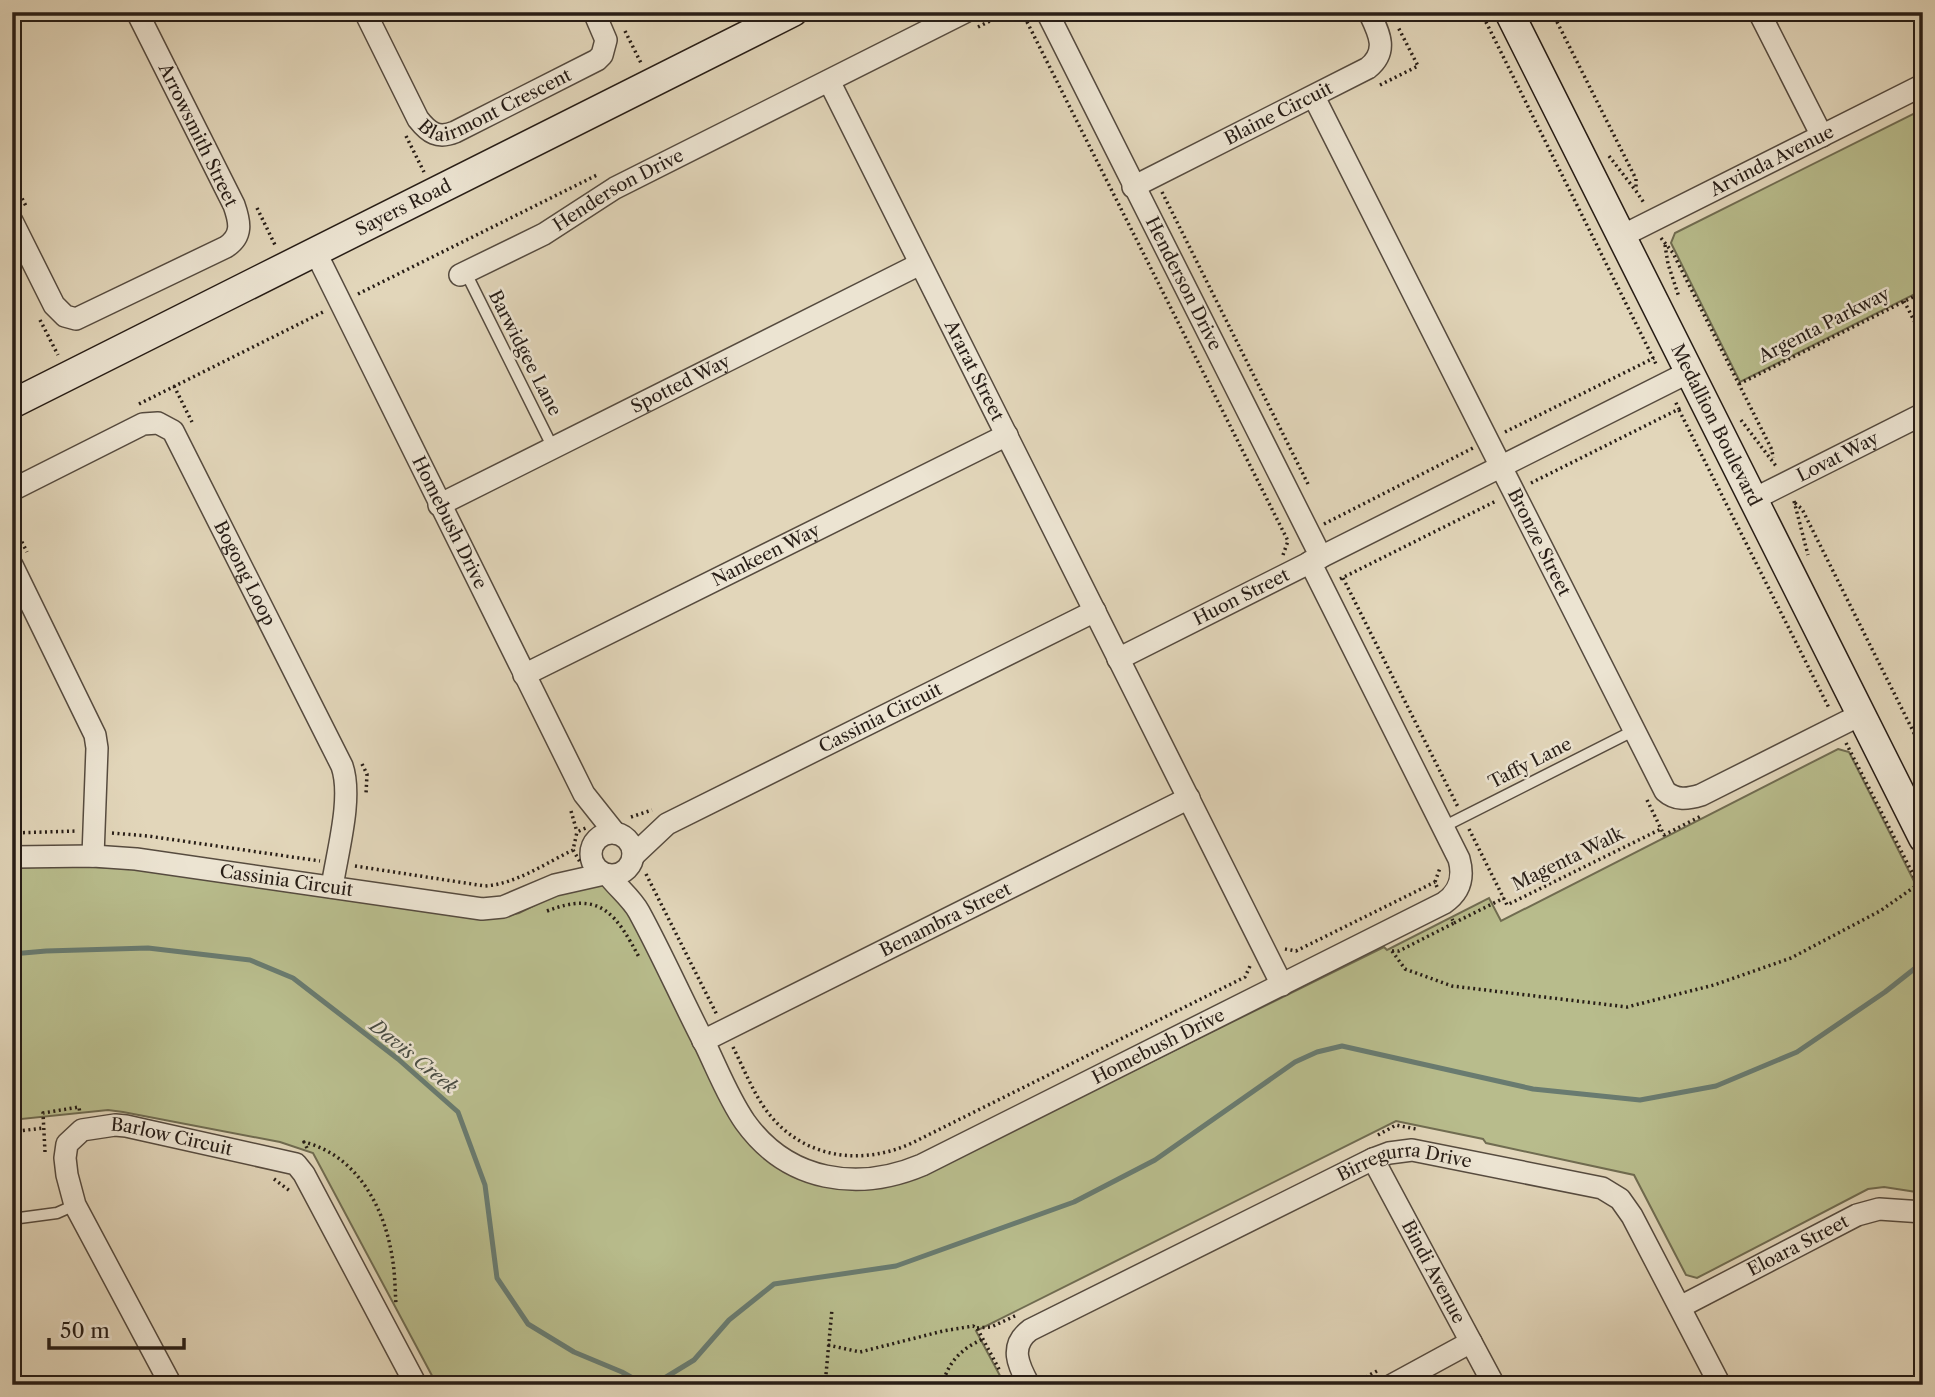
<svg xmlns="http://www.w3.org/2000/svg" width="1935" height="1397" viewBox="0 0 1935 1397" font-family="'Libre Caslon Text',serif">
<rect width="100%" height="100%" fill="#e2d6ba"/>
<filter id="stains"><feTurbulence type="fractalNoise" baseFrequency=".00286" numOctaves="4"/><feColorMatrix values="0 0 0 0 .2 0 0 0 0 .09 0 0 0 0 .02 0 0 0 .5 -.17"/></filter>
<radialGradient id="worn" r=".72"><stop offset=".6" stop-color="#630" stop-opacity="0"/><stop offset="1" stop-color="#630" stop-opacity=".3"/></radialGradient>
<g fill="#b8bc8c" stroke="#706c51" stroke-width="2">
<polygon points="1923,109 1923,290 1740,382 1671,243 1675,233"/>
<polygon points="1838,749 1849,752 1923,899 1923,1193 1884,1187 1868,1189 1697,1278 1686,1275 1634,1175 1486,1143 1483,1139 1396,1121 976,1331 1005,1385 437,1385 313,1153 280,1142 123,1112 108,1110 12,1120 12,868 60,866 152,869 502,917 519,913 555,895 602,883 626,908 730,1114 825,1186 858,1190 874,1189 916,1178 1384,947 1387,950 1489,898 1501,921"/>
</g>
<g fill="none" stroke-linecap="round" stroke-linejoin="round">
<g stroke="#697b70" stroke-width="5">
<polyline points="12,954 46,951 148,948 250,960 293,978 398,1059 458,1112 485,1185 497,1278 528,1324 574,1352 622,1372 645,1385"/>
<polyline points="653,1385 694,1360 729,1320 774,1284 896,1266 1074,1202 1155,1160 1295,1062 1317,1052 1342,1046 1533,1089 1640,1100 1716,1086 1797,1052 1885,992 1923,962"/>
</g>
<g stroke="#564b3f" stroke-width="13">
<g id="lane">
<polyline points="466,273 553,448"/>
<polyline points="1443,827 1633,731"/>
<polyline points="12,1219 57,1213 75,1205"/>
</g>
</g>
<g stroke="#564b3f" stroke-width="24">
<g id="street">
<path id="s1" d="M365,12L418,119C429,133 438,139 455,132L597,60L602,55L606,40L594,12"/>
<path id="s2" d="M1047,12L1321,557"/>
<polyline points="1759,12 1822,136"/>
<path id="s3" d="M829,81L1282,985"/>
<path id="s4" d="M1314,97L1665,791C1676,801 1688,799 1701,795L1862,714"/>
<path id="s5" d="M1133,187L1368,68C1389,51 1379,33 1369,12"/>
<path d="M12,221L54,305L65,316L76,319L226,247C243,236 240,222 234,205L137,12"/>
<path id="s6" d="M1620,237L1923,85"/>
<path id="s7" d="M315,251L584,794L615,833"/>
<path id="s8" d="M460,275L544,234L615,188L965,12"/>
<path id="s9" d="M12,490L143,424L158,423L173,431L342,766C353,798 337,853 332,887"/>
<path id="s10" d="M1752,500L1923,414"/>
<path id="s11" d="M439,505L920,264"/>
<polyline points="12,565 95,735 97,748 93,856"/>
<path id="s12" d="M1118,659L1689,372"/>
<path id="s13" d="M524,675L1007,435"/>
<circle cx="612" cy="854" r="21"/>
<path id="s14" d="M633,856L667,824L1095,611"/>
<path id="s15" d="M12,857L93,856L136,859L482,909L503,907L555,885L604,874"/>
<path id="s16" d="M608,875C618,888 632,899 639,912C663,956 683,1002 706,1046C718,1071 729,1099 745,1122C788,1182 858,1192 922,1165L1444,903C1460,892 1464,877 1459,859L1310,562"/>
<path id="s17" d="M703,1041L1189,798"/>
<path id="s18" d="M1373,1159L1494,1385"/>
<path id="s19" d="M1680,1307L1857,1215L1879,1209L1923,1212"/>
<path id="s20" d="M171,1385L75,1205L67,1175L65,1158L67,1144L82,1130L115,1125L126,1126L296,1164L304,1174L416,1385"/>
<path id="s21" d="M1029,1385C1018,1365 1009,1346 1030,1330L1373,1159L1389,1153L1412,1150L1602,1188L1620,1199L1632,1216L1720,1385"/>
<polyline points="1392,1385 1471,1342"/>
</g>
</g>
<g stroke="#271d16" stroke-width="31">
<g id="secondary">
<path id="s22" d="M1509,12L1923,838"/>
<path id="s23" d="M12,404L793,12"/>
</g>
</g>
<g stroke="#271d16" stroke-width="3.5" stroke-dasharray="2 3.5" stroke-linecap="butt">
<polyline points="1022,12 1288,541 1283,555"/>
<polyline points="1481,12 1657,366"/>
<polyline points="1552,12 1636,179 1636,188"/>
<polyline points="978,27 1008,12"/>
<polyline points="625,31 641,63"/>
<polyline points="1380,85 1418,66 1398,27"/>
<polyline points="406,136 424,172"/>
<polyline points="1609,156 1636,191 1644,203"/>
<polyline points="12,179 27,208"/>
<polyline points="1162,192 1309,486"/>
<polyline points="257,208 276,247"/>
<polyline points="1661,238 1673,253 1772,450 1773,458"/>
<polyline points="1665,245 1668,264 1679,297"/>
<polyline points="358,294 599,174"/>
<polyline points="1904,301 1923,338"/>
<polyline points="40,320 58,355"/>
<polyline points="1739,384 1923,292"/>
<polyline points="174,386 192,422"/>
<polyline points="139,404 323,312"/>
<polyline points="1679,410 1829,708"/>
<polyline points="1741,420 1776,466"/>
<polyline points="1505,432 1654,358"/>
<polyline points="1531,483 1679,409 1675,401"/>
<polyline points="1794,501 1808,555"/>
<polyline points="1795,503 1802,509 1923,751"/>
<polyline points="12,522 27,552"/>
<polyline points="1324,524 1473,448"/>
<polyline points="1343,578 1458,807"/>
<polyline points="1340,579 1496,501"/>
<polyline points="1846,743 1918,884"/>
<polyline points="362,764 367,774 366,794"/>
<polyline points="1647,800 1664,835 1701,816"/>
<polyline points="571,811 577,832"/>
<polyline points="631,817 652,810"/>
<polyline points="1469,829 1507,905 1661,829"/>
<polyline points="12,833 77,831"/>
<polyline points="112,833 148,836 320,861"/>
<polyline points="573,850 580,862"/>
<path d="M355,866L485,886C516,884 546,863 573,850L577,832L588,827"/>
<polyline points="646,874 717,1015"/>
<polyline points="1437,887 1435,882 1440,868"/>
<path d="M547,911C601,890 616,914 640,959"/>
<polyline points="1454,923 1504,898"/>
<polyline points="1285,949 1296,951 1435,882"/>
<polyline points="1392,951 1399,951 1454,923 1452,919"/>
<polyline points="1392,951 1405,969 1452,986 1627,1007 1714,985 1791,958 1880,911 1923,881"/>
<path d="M733,1047C744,1069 754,1095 769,1114C805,1159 862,1166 912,1143L1245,977L1250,966"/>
<polyline points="12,1132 43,1128"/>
<polyline points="1378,1135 1396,1125 1416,1129"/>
<path d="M307,1148L304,1142C356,1155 384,1206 392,1256C395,1272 395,1289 396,1305"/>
<polyline points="45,1152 43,1113 79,1107 80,1114"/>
<polyline points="274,1179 290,1191"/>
<polyline points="977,1328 991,1327 1017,1315"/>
<polyline points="828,1345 860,1352 943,1331 973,1326 977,1328 1000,1371"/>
<polyline points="1047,1376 1052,1385"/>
<polyline points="825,1385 832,1309"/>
<path d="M942,1385C949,1361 961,1349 983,1339"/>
<polyline points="1351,1385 1377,1371"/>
</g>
<use href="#lane" stroke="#ece4d2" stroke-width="10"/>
<use href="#street" stroke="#ece4d2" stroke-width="21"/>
<use href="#secondary" stroke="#ece4d2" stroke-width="28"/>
</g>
<g text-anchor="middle" stroke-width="5" stroke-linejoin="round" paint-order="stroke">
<g font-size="18" fill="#271d16" stroke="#ece4d2">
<text dy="6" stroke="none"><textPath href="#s1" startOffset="208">Blairmont Crescent</textPath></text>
<text dy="6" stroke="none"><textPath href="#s5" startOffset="163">Blaine Circuit</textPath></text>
<text transform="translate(198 135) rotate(64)" y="6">Arrowsmith Street</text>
<text dy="6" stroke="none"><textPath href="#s6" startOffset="170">Arvinda Avenue</textPath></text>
<text dy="6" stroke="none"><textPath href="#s8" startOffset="180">Henderson Drive</textPath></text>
<text dy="6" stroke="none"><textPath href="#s23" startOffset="438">Sayers Road</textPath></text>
<text dy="6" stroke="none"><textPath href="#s2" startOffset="304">Henderson Drive</textPath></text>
<text transform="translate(1824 325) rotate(-27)" y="6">Argenta Parkway</text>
<text transform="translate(525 353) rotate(63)" y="6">Barwidgee Lane</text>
<text dy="6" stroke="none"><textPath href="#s3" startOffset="324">Ararat Street</textPath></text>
<text dy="6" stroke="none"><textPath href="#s11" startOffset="270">Spotted Way</textPath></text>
<text dy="6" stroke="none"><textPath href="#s22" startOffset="462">Medallion Boulevard</textPath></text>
<text dy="6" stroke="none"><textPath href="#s10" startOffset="96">Lovat Way</textPath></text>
<text dy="6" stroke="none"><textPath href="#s7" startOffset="303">Homebush Drive</textPath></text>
<text dy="6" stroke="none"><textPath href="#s4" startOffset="499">Bronze Street</textPath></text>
<text dy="6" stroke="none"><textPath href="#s13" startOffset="270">Nankeen Way</textPath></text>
<text dy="6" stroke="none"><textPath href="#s9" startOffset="338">Bogong Loop</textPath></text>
<text dy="6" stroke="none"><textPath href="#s12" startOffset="138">Huon Street</textPath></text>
<text dy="6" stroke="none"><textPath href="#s14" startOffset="285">Cassinia Circuit</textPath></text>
<text transform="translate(1530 763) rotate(-27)" y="6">Taffy Lane</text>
<text transform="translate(1568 859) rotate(-26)" y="6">Magenta Walk</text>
<text dy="6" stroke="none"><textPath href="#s15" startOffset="276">Cassinia Circuit</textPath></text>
<text dy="6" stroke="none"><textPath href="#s17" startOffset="271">Benambra Street</textPath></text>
<text dy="6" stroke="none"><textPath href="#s16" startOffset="746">Homebush Drive</textPath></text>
<text dy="6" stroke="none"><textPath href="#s20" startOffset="378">Barlow Circuit</textPath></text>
<text dy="6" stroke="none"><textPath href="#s21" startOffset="476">Birregurra Drive</textPath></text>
<text dy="6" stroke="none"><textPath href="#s19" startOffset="133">Eloara Street</textPath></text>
<text dy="6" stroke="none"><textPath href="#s18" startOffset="128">Bindi Avenue</textPath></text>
</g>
<g font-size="19" font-style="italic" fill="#484c43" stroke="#ece4d2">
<text transform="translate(414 1056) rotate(39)" y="7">Davis Creek</text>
</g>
</g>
<rect width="1935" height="1397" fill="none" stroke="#e2d6ba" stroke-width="42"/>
<rect x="14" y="14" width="1907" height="1369" fill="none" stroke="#271d16" stroke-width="3.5"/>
<rect x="21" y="21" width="1893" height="1355" fill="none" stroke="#271d16" stroke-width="2"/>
<path d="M49 1338v10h135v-10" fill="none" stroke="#271d16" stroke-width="3.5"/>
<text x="60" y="1338" font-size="21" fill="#271d16" stroke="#ece4d2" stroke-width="5" paint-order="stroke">50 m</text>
<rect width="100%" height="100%" filter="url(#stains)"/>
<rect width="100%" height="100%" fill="url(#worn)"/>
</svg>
